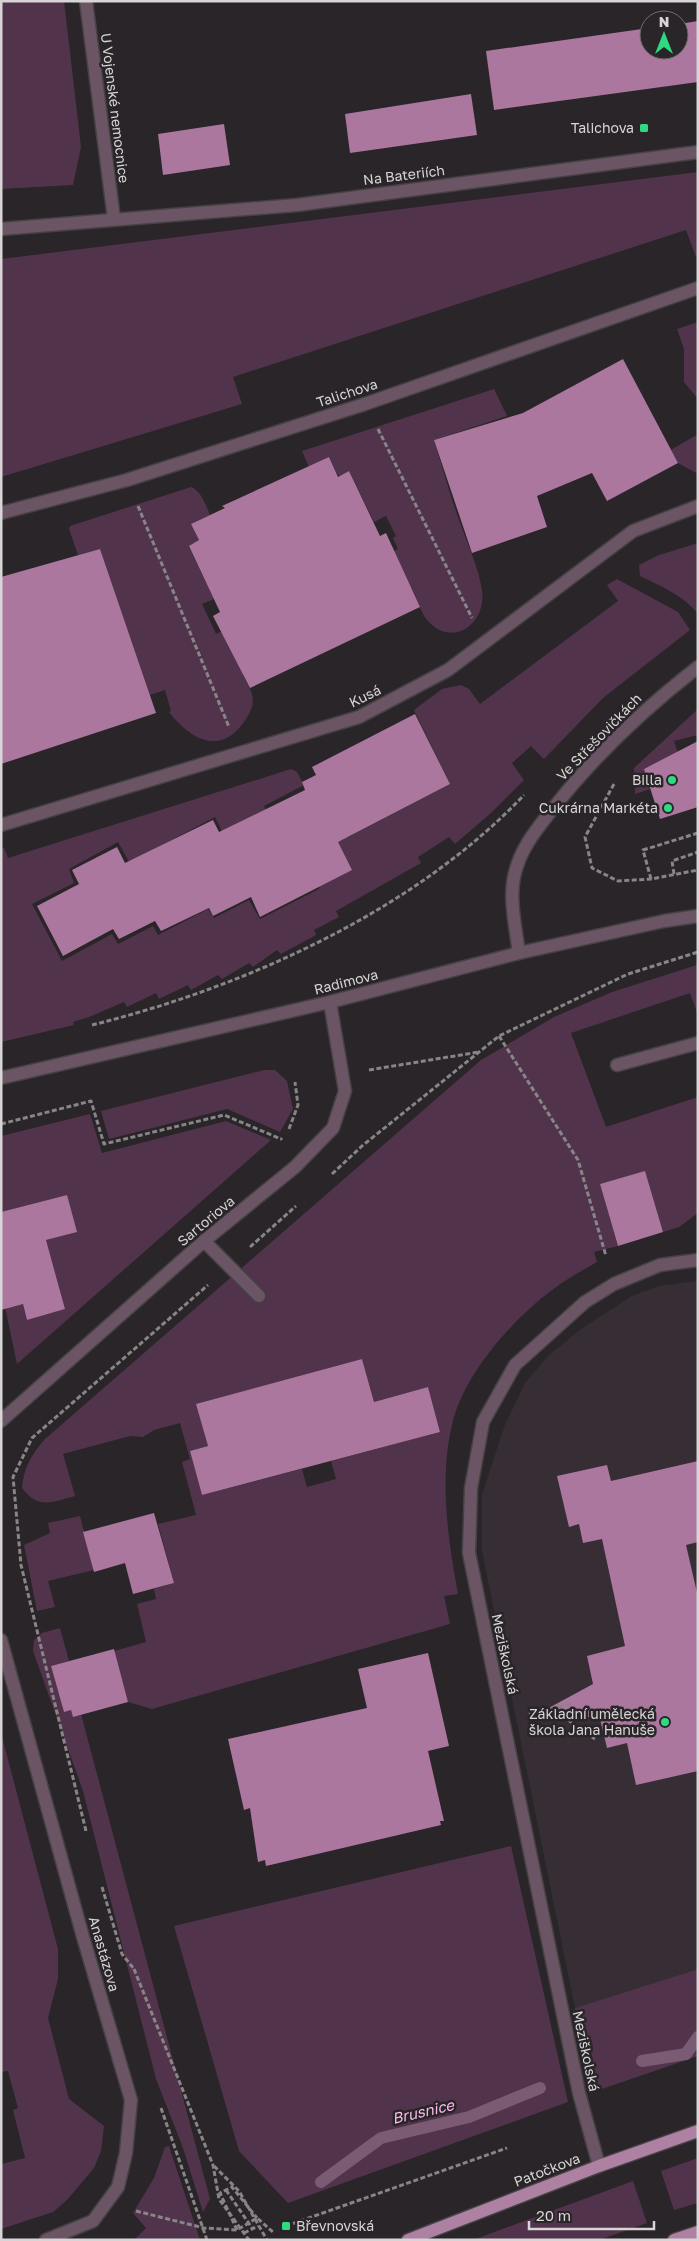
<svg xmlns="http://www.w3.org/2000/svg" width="699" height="2241" viewBox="0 0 699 2241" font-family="'Golos Text',sans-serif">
<rect width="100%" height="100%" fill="#292528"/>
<polygon fill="#372e35" points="698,1281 698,1969 575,2008 482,1551 482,1495 504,1427 525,1383 549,1355 581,1329 632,1296 659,1286"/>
<g fill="#51344b" fill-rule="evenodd">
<polygon points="1,1 64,1 81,147 73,185 1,189"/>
<polygon points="698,172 698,256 696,257 686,230 233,377 242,404 1,477 1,259"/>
<polygon points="698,322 698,399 684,382 684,349 677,329"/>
<path d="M494,389L507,416L434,440C443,469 451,499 462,528C469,548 479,569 482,590C487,624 452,649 427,620C420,611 417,599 412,589L398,596L380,558L398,549L393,538L396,536L386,516L374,522L349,471L340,476L337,474L329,457L309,467L302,451Z"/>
<polygon points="698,434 698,474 678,463 671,450"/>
<path d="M191,487C201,491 206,505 210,515L191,524L199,540L189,547L214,599L202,604L216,634L236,625C238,640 237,657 242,671C245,684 253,688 253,702C252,710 246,720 241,726C216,756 188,736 169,712L171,711L165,690L150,695L100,549L78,555L69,529L70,526Z"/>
<path d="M698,543V614C683,595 662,587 640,576L639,565L659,555Z"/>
<polygon points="617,579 678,612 690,630 603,698 544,759 531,746 512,763 524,780 491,813 455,844 449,837 418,857 421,863 336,911 339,917 314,930 316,935 281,954 277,950 253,967 249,963 222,979 218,975 191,990 188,985 159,999 156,993 127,1007 124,1002 89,1017 73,1022 74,1025 1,1042 1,849 4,848 8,858 291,769 297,772 304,785 264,806 271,820 228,843 215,817 164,844 137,876 118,842 69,869 74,883 32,904 62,961 112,934 118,944 153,926 158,935 208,909 214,918 249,900 260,919 319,889 332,832 348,837 450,784 414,710 442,689 461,685 469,689 480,704 618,601 607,585"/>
<polygon points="698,709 698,735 674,741 680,759 644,769 650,789 635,794 634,768"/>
<path d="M697,965L698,1015L690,993L571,1033L606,1127L698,1097V1213L679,1227L663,1232L645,1172L600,1184L618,1246L594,1252L597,1262C582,1271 566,1279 552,1290C512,1320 463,1375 452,1425C439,1480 448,1539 458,1594L444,1596L450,1624L152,1709L128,1702L114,1651L146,1642L137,1604L156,1599L154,1589L174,1583L158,1524L196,1515L182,1462L190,1459L180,1423L154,1430L143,1437L130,1436L63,1454L75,1496C51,1502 39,1510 22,1488C24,1467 31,1455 45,1439L481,1060L554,1017L612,992ZM362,1359L374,1402L428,1387L440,1432L331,1461L336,1479L307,1487L302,1469L202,1495L190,1451L208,1446L197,1404Z"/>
<polygon points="264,1070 275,1070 287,1081 293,1109 280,1132 227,1109 109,1139 101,1111"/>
<polygon points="90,1114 102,1153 226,1121 271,1140 17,1364 1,1288 17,1282 27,1320 65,1309 46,1240 76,1232 67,1195 1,1212 1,1136"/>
<polygon points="80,1516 94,1570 48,1581 55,1607 37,1611 24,1545 50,1533 48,1523"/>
<polygon points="60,1628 69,1661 51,1666 64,1711 71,1710 73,1716 81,1714 210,2199 203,2212 183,2148 156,2079 83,1791 33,1651 34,1640 42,1633"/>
<polygon points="1,1733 58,1949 58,1979 48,2018 69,2099 104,2126 101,2151 94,2168 67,2200 53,2212 1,2229 1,2164 25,2158 13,2110 18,2108 8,2071 1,2072"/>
<polygon points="511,1846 568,2102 288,2203 239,2151 174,1926"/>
<polygon points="698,1969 698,2056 596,2091 575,2008"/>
<polygon points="169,2146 200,2240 134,2240 146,2228 133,2213 154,2178 165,2147"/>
<polygon points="698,2158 698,2203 674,2210 661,2171"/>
<polygon points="633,2181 647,2223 599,2240 473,2240"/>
</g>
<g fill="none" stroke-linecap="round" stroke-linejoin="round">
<g stroke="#7b5a74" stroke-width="12">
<polyline points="642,2061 686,2054 698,2037"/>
<polyline points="321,2182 381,2138 469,2117 540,2088"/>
</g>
</g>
<g fill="#ac779f">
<polygon points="698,21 698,82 494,110 486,51 649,28 649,50 679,50 679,24"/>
<polygon points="471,94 477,135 350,153 345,114"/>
<polygon points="224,124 230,165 163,175 158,134"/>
<polygon points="623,359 678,463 607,501 592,473 537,496 547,527 472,553 434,440 523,413"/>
<polygon points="329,457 338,477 349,471 380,536 386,533 420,607 250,688 213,616 220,612 189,546 199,540 191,524 225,508 222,506"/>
<polygon points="100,549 156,713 1,764 1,577"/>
<polygon points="415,714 450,784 338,842 352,870 260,917 251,897 213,916 209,908 161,931 155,921 119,939 113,929 63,956 37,906 79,884 72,870 117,847 125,863 213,820 219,832 305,790 302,782 316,775 312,767"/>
<polygon points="698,741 698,807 660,819 644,769"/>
<polygon points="645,1171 663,1232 618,1246 600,1184"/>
<polygon points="67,1195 77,1232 46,1240 65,1309 27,1320 23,1304 1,1310 1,1212"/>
<polygon points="362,1359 374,1402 428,1387 440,1432 202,1495 190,1451 208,1446 196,1404"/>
<polygon points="698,1461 698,1542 686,1545 698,1597 698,1771 636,1785 627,1743 607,1748 600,1719 545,1710 593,1684 587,1656 625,1646 602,1539 583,1543 579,1524 569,1527 557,1476 607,1465 611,1481"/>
<polygon points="154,1513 174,1583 133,1594 125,1563 94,1572 83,1532"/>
<polygon points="114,1649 128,1702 73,1717 71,1710 64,1712 51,1666"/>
<polygon points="428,1653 449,1746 428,1751 444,1821 440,1821 441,1825 266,1866 265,1860 258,1862 250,1808 244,1810 228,1739 367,1708 358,1669"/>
</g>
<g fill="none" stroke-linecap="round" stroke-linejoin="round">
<g stroke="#454144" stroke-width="15">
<g id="minor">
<polyline points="86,1 114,219"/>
<polyline points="1,229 297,205 698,152"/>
<polyline points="1,513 127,480 365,404 698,288"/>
<polyline points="1,825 359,717 448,670 633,531 698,506"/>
<path d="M519,953C516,930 509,899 514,877C519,851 535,831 551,811C593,757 644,709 698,667"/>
<polyline points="617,1065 698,1043"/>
<polyline points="1,1078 330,1002 519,953 664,921 698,916"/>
<polyline points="204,1241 259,1296"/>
<polyline points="1,1421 204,1241 295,1167 333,1128 345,1091 330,1002"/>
<polyline points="1,1640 83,1937 131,2100 126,2153 118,2187 93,2221 46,2240"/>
<polyline points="599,2166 579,2093 469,1553 471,1488 483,1422 515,1365 585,1302 614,1284 660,1265 698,1260"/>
</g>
</g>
<g stroke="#454144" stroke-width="15">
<g id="major">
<polyline points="408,2240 599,2166 698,2131"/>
<polyline points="674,2240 698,2232"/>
</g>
</g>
<g stroke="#888487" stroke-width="3" stroke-dasharray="5 2.5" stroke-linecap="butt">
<polyline points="378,429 472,618"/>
<polyline points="138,506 229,727"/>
<polyline points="614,784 585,837 592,868 618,881 651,879 698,870"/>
<polyline points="674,874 672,861 698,852"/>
<polyline points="651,879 643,850 698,833"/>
<path d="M92,1025C245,987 414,911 524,795"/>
<polyline points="499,1036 578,1160 606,1256"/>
<polyline points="369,1070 479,1052"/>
<polyline points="1,1124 91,1101 104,1144 224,1115 281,1139 282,1138"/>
<polyline points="289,1129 298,1105 295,1082"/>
<polyline points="332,1174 362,1146 499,1036 628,974 698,952"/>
<polyline points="250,1247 296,1206"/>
<polyline points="558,1708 576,1728 595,1739"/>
<polyline points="529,1714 572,1704"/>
<polyline points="86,1831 21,1565 13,1477 32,1438 208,1285"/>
<polyline points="102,1887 122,1954 134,1969"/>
<polyline points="161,2108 207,2240"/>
<polyline points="136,2211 204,2228 237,2230 257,2218 274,2233"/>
<polyline points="286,2226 507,2148"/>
<polyline points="237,2230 220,2193 232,2187 257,2218"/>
<polyline points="244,2233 258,2226"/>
</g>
<use href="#minor" stroke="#6b5565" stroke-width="12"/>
<use href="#major" stroke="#ae81a3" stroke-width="12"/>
<g stroke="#888487" stroke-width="3" stroke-dasharray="5 2.5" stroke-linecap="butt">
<polyline points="134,1969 213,2165 219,2199 249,2240"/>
<polyline points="214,2166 239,2191 267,2240"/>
<polyline points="226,2190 252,2228"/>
</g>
</g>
<g fill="#2fd883" stroke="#292528" stroke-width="2">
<rect x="639" y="123" width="10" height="10" rx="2.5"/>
<circle cx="672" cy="780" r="5"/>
<circle cx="668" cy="808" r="5"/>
<circle cx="665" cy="1722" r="5"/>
<rect x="281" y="2221" width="10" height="10" rx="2.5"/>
</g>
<g text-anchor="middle" stroke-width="5" stroke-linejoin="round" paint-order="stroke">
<g font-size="14" fill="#d8d5d7" stroke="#292528">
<text transform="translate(115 108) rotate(83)" y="5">U Vojenské nemocnice</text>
<text transform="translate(404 175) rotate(-7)" y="5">Na Bateriích</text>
<text transform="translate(347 393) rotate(-18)" y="5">Talichova</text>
<text transform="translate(365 696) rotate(-26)" y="5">Kusá</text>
<text transform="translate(599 737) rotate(-46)" y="5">Ve Střešovičkách</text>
<text transform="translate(346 982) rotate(-14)" y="5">Radimova</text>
<text transform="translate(206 1221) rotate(-40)" y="5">Sartoriova</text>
<text transform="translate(505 1654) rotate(78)" y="5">Meziškolská</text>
<text transform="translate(104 1954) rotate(74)" y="5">Anastázova</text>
<text transform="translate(586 2051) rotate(78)" y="5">Meziškolská</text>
<text transform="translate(547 2170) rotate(-21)" y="5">Patočkova</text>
</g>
<g font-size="14" fill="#d8d5d7" stroke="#292528" text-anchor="end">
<text x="634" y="133">Talichova</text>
<text x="662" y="785">Billa</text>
<text x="658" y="813">Cukrárna Markéta</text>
<text x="655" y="1719">Základní umělecká<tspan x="655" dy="16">škola Jana Hanuše</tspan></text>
<text x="296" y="2231" text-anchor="start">Břevnovská</text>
</g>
<g font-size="15" font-style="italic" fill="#fabceb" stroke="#292528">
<text transform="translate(423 2112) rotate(-13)" y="5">Brusnice</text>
</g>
</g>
<rect width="699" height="2241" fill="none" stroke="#d8d5d7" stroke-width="5"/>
<g transform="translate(664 35)"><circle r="24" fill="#292528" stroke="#6f6b6e"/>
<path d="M0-4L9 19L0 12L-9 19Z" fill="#2fd883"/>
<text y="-8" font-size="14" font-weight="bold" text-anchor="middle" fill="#d8d5d7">N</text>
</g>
<path d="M529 2221v8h125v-8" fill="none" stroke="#d8d5d7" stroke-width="2.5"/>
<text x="536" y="2221" font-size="15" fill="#d8d5d7" stroke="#292528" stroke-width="4" paint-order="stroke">20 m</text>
</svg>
